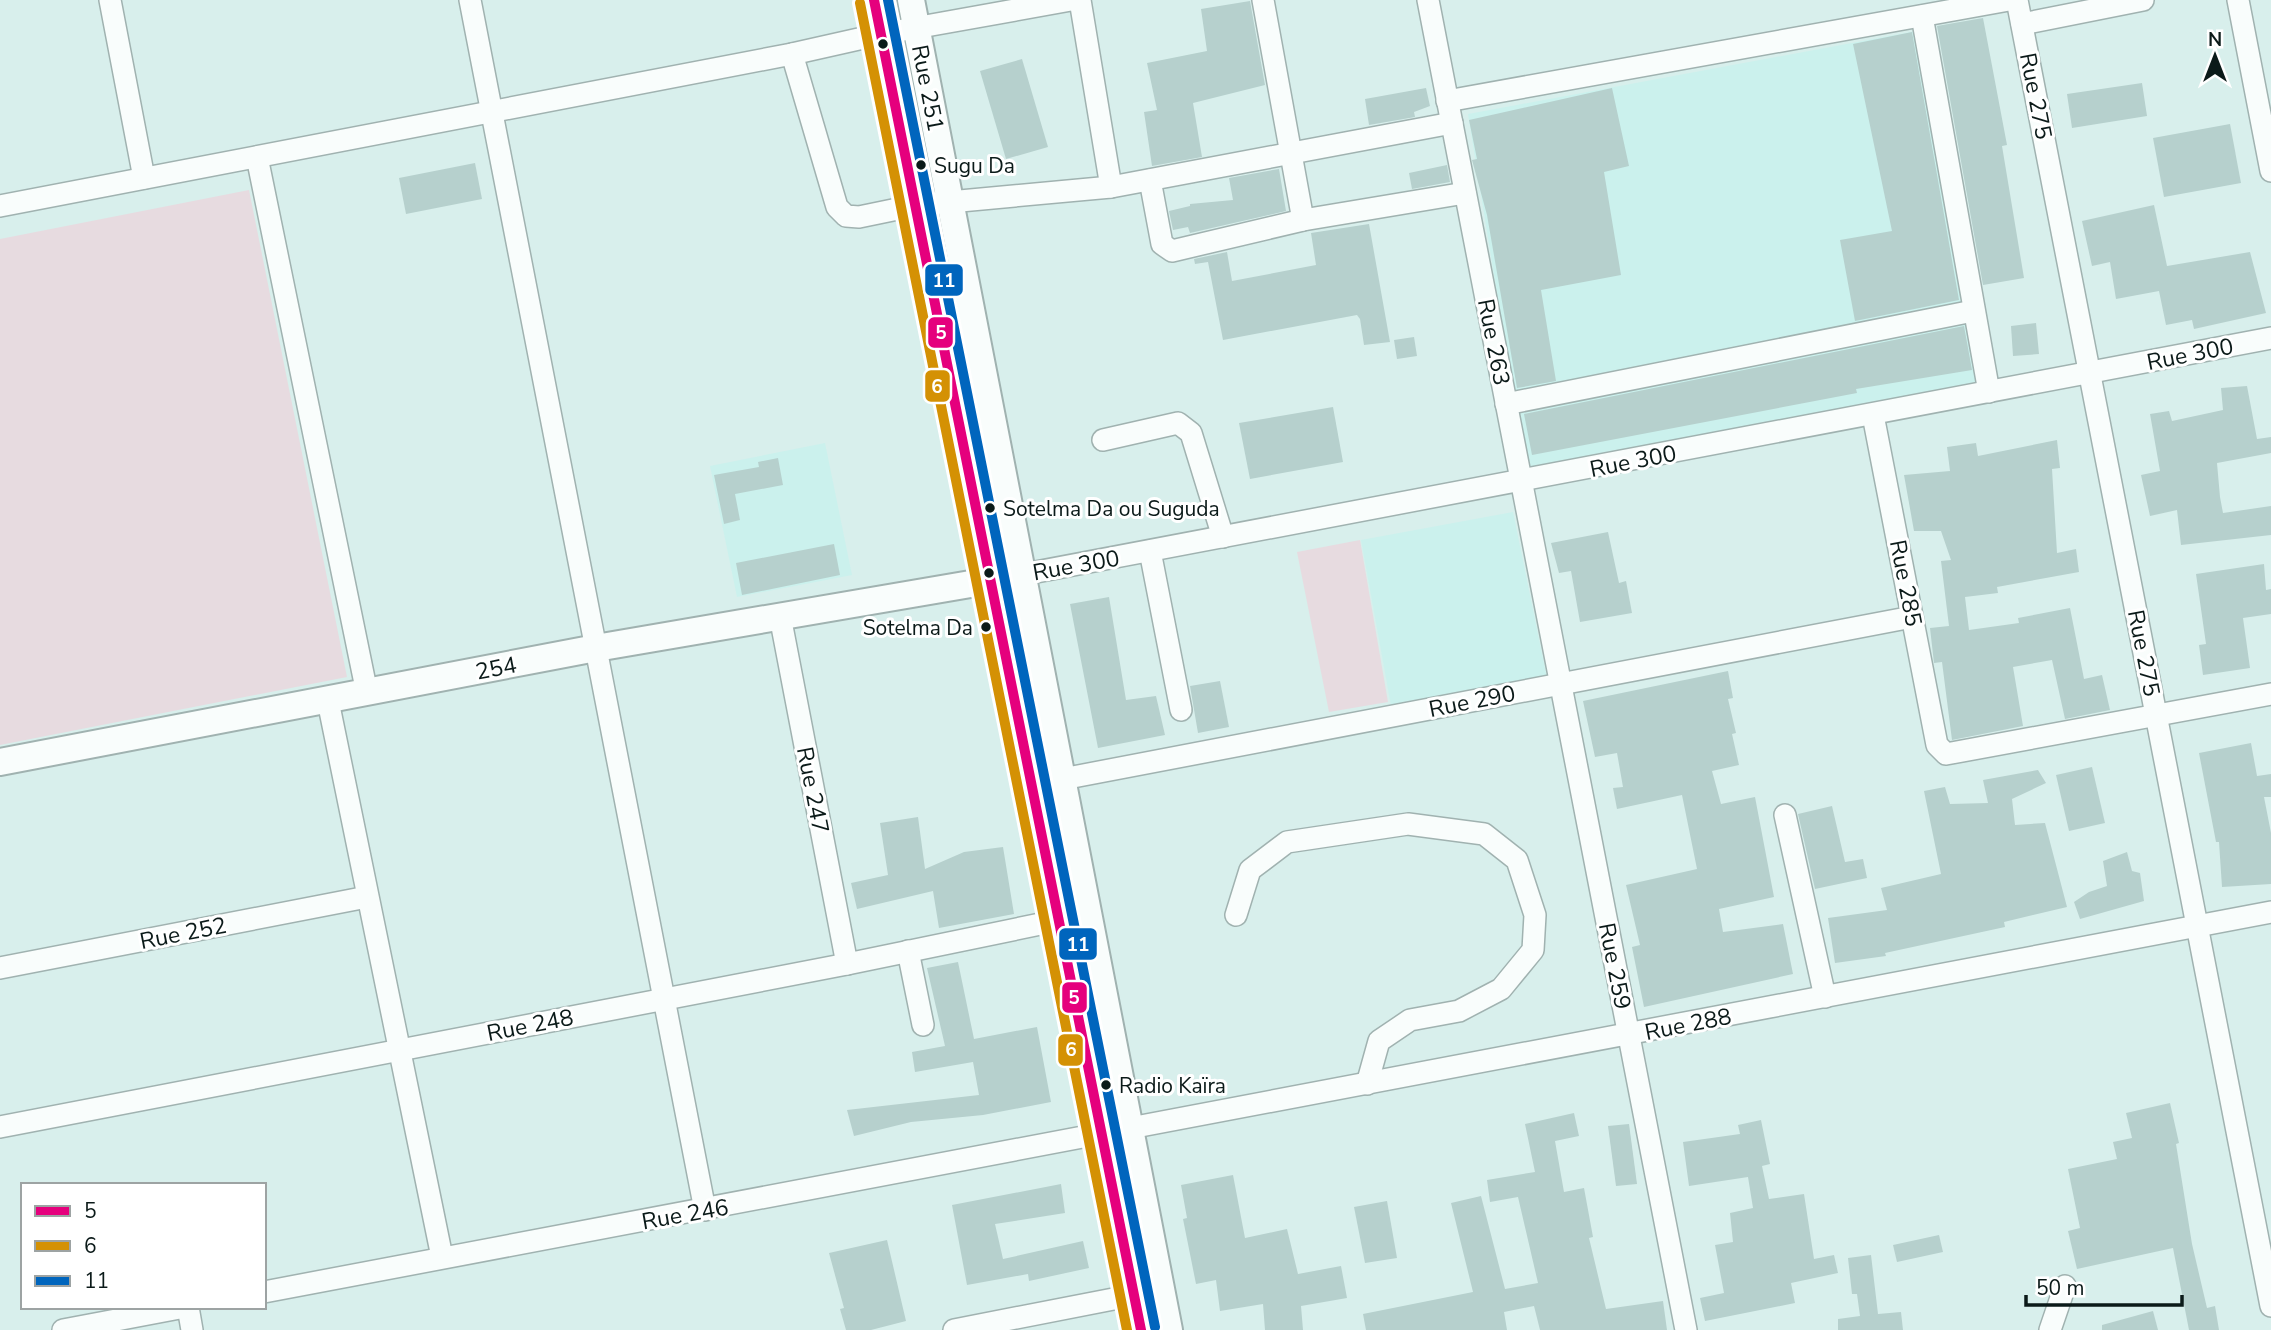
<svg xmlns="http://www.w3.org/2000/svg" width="2271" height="1330" viewBox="0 0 2271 1330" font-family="'Nunito Sans',sans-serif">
<rect width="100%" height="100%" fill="#d8efec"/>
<g fill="#cbf1ed">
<polygon points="1922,30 1992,393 1526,474 1468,114"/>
<polygon points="825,443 852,575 737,597 710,466"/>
<polygon points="1513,512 1547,678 1391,706 1361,540"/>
</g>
<g fill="#e7dbe0">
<polygon points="249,190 347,677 0,745 0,239"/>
<polygon points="1360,540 1388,702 1329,712 1297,552"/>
</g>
<g fill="#b6d0cd">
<polygon points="1250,1 1265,85 1193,103 1202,157 1152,166 1144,112 1157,110 1147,63 1207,51 1201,9"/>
<polygon points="1983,18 2007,145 2002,146 2024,278 1983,285 1937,26"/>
<polygon points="1912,32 1959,300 1855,321 1840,240 1892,231 1853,44"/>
<polygon points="1022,59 1048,147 1006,159 980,71"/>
<polygon points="2142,83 2147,116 2072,128 2067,94"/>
<polygon points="1426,88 1430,106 1414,112 1415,117 1369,125 1365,99"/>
<polygon points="1612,88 1629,166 1604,172 1621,275 1541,290 1556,381 1517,388 1487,215 1472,160 1477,159 1469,120"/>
<polygon points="2230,124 2241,183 2164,197 2153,138"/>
<polygon points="475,163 482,199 406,214 399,178"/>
<polygon points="1447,165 1450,182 1412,189 1409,173"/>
<polygon points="1279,169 1286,211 1190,233 1188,227 1173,230 1169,211 1190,206 1190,204 1233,200 1229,178"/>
<polygon points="2154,205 2167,266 2250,252 2266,313 2194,329 2192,320 2166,325 2159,291 2116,299 2110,262 2092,266 2082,221"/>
<polygon points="1369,224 1390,342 1364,345 1360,319 1357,315 1223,340 1208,262 1195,264 1194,259 1227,252 1232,281 1316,265 1311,233"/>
<polygon points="2036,323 2039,354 2013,356 2011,326"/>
<polygon points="1964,326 1972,370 1856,389 1857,393 1532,455 1524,414"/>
<polygon points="1414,337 1417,356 1397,359 1394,340"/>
<polygon points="2247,386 2257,439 2271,437 2271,453 2217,463 2220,497 2223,513 2271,506 2271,535 2181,545 2177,510 2150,516 2141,475 2160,471 2150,414 2169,411 2172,421 2223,410 2221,388"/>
<polygon points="1333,407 1343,462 1250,479 1239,423"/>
<polygon points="2057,440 2060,468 2052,469 2057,553 2076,549 2079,572 1997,587 1998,593 1965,597 1969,630 2019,623 2018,618 2070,608 2084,679 2102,675 2110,710 2065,719 2052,660 2013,667 2023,726 1952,740 1942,662 1934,663 1930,628 1949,626 1941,561 1951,560 1941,531 1914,531 1904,475 1950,471 1947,447 1976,443 1978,456"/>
<polygon points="778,458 783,485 735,494 740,520 724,524 714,475 759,467 758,462"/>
<polygon points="1608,532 1619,583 1626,581 1632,613 1580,622 1571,571 1559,573 1551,543"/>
<polygon points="834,544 840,575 742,595 736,563"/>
<polygon points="2264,564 2266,590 2271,589 2271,614 2243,618 2250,668 2203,675 2199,645 2206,644 2196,574"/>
<polygon points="1109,597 1126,700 1156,696 1165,735 1098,748 1070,604"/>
<polygon points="1728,671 1733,698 1728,699 1736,733 1732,734 1739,765 1712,771 1721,804 1755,797 1774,897 1719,909 1723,932 1783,924 1793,974 1644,1007 1632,947 1640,945 1626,885 1697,869 1682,795 1617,809 1613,788 1623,787 1617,753 1595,757 1583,701"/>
<polygon points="1220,681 1229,727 1198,733 1190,686"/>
<polygon points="2251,743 2257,776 2271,774 2271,797 2264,797 2271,833 2271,884 2222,887 2219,842 2216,842 2199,753"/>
<polygon points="2092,767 2105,823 2069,831 2056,775"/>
<polygon points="2038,770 2046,783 2012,799 2015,825 2045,823 2067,907 2004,922 2005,927 1885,953 1886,956 1835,963 1828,918 1887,910 1881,888 1941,874 1924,791 1945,787 1950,804 1988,803 1983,780"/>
<polygon points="1832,806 1845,862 1863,859 1867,878 1815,889 1798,814"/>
<polygon points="918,817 925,869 964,852 1003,847 1014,914 939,928 933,891 857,909 851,883 888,875 880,823"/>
<polygon points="2127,852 2132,871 2140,873 2144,901 2080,919 2074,902 2089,892 2107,886 2103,861"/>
<polygon points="958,962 974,1039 1037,1027 1051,1102 983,1115 911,1122 854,1136 847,1110 979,1095 973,1062 915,1072 912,1052 945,1046 927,968"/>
<polygon points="2170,1103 2179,1143 2176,1144 2192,1244 2207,1308 2215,1306 2219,1330 2189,1330 2173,1248 2077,1269 2068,1231 2080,1228 2068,1169 2117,1159 2113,1142 2132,1138 2126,1113"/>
<polygon points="1574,1113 1579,1136 1555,1141 1564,1192 1584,1188 1593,1237 1589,1238 1606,1309 1663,1301 1667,1330 1540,1330 1534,1306 1504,1312 1507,1330 1366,1330 1363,1314 1473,1292 1451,1203 1481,1196 1505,1289 1538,1283 1518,1197 1490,1202 1487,1180 1535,1172 1525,1124"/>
<polygon points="1761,1120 1770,1164 1762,1166 1769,1199 1804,1194 1814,1259 1834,1255 1838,1273 1791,1283 1795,1303 1705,1321 1700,1298 1724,1293 1715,1245 1733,1242 1730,1213 1753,1208 1748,1177 1689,1186 1683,1142 1740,1134 1738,1125"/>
<polygon points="1629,1124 1637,1184 1616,1186 1608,1126"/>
<polygon points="1233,1175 1245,1238 1287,1229 1298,1274 1341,1266 1347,1298 1301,1306 1303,1330 1265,1330 1263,1304 1220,1311 1216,1280 1196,1284 1183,1219 1187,1218 1181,1185"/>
<polygon points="1061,1184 1065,1213 995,1224 1003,1259 1083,1241 1089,1268 1029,1281 1028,1274 967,1285 952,1205"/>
<polygon points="1387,1201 1397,1258 1365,1263 1354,1207"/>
<polygon points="1939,1235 1943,1252 1897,1262 1893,1245"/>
<polygon points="887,1240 906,1321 871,1330 846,1330 840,1309 844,1308 829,1253"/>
<polygon points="1871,1255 1878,1314 1901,1312 1903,1330 1838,1330 1838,1319 1860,1316 1857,1294 1852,1294 1848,1258"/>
<polygon points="2153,1311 2158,1330 2102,1330 2102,1325"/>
</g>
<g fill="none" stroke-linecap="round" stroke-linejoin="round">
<g stroke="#a0b2b0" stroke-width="24">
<g id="minor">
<polyline points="110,0 144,178"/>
<polyline points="470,0 705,1210"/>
<polyline points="1080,0 1111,187"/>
<polyline points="1263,0 1303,220"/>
<polyline points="1428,0 1686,1330"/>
<polyline points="2017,0 2271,1306"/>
<polyline points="2238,0 2271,171"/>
<polyline points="1922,16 1989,392"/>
<polyline points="2022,24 2143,0"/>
<polyline points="792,54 837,207 846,216 859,217 917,205 1111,187 1452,123"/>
<polyline points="1447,101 2009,0"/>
<polyline points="257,157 367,693"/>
<polyline points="1150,180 1162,244 1172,251 1303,220 1465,193"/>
<polyline points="0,206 792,54 881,34 1071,0"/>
<polyline points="1506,404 1973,311"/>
<polyline points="1873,415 1937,745 1946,754 2271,694"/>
<polyline points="1103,440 1178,423 1191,433 1223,537"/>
<polyline points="1150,551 1181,710"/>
<polyline points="994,580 2271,338"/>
<polyline points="780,616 847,964"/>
<polyline points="328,701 442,1257"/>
<polyline points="1031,785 1912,617"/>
<polyline points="1785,815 1825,997"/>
<polyline points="1236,915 1250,870 1287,842 1408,824 1484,834 1517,860 1535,915 1533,950 1501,989 1459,1011 1410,1020 1379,1041 1367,1084"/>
<polyline points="908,951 923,1025"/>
<polyline points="0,968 367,897"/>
<polyline points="0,1127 847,964 1089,914"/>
<polyline points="264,1292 2271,912"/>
<polyline points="188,1307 192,1330"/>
<polyline points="63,1330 185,1307"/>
<polyline points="954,1330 1134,1295"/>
<polyline points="2050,1330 2065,1286"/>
</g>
</g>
<g stroke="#a0b2b0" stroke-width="30">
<g id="major">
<path d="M874,0C967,443 1052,887 1141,1330"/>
<polyline points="911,0 1169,1330"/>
<polyline points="0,762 596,648 994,580"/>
</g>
</g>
<use href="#minor" stroke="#f9fdfc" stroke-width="21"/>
<use href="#major" stroke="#f9fdfc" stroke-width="26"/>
<g stroke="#fff" stroke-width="16">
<polyline id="bus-1" points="874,0 1141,1330"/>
</g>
<g stroke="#fff" stroke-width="16">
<polyline id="bus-2" points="860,3 1127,1330"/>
</g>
<g stroke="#fff" stroke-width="16">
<polyline id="bus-3" points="888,0 1155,1327"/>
</g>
<use href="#bus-1" stroke="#e5007d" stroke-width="10"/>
<use href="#bus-2" stroke="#d49104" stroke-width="10"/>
<use href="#bus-3" stroke="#0065bd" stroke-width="10"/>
</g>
<g fill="#0b1a19" stroke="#fff" stroke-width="2.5">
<circle cx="883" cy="44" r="6"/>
<circle cx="921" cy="165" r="6"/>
<circle cx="990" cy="508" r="6"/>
<circle cx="989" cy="573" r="6"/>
<circle cx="986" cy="627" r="6"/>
<circle cx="1106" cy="1085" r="6"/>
</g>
<g text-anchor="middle" stroke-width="6" stroke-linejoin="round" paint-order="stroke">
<g font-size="21" fill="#0b1a19" stroke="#fff" text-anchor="start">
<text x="934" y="173">Sugu Da</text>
<text x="1003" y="516">Sotelma Da ou Suguda</text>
<text x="973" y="635" text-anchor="end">Sotelma Da</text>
<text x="1119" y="1093">Radio Kaïra</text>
</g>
<g font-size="23" fill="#0b1a19" stroke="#fff">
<text transform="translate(928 88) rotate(79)" y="8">Rue 251</text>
<text transform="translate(2036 96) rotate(79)" y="8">Rue 275</text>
<text transform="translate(1494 342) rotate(79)" y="8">Rue 263</text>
<text transform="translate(2190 354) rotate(-11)" y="8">Rue 300</text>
<text transform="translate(1633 461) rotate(-11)" y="8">Rue 300</text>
<text transform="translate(1076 565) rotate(-10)" y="8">Rue 300</text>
<text transform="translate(1906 583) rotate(79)" y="8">Rue 285</text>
<text transform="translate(2144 653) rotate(79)" y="8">Rue 275</text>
<text transform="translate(496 668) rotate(-11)" y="8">254</text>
<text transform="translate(1472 701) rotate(-11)" y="8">Rue 290</text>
<text transform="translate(813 790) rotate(79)" y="8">Rue 247</text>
<text transform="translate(183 933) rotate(-11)" y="8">Rue 252</text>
<text transform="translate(1615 966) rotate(79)" y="8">Rue 259</text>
<text transform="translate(1688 1024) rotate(-11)" y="8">Rue 288</text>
<text transform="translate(530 1025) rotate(-11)" y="8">Rue 248</text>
<text transform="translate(685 1214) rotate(-10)" y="8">Rue 246</text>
</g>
</g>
<g stroke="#fff" stroke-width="2.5">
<rect x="924" y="263" width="40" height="34" rx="7" fill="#0065bd"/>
<rect x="927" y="316" width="27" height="33" rx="7" fill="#e5007d"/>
<rect x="924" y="369" width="27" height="34" rx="7" fill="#d49104"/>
<rect x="1058" y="927" width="40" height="34" rx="7" fill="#0065bd"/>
<rect x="1061" y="981" width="27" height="33" rx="7" fill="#e5007d"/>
<rect x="1057" y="1033" width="27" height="34" rx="7" fill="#d49104"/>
</g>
<g font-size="19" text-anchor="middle" font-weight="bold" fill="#fff">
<text x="944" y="287">11</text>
<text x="941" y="339">5</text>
<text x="937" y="393">6</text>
<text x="1078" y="951">11</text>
<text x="1074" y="1004">5</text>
<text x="1071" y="1056">6</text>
</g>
<rect x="21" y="1183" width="245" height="126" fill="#ffffff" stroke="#9da3a3" stroke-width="2"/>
<rect x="35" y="1206" width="35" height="10" fill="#e5007d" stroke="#9da3a3" stroke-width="2"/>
<text x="84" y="1218" font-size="21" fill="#0b1a19">5</text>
<rect x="35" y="1241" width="35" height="10" fill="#d49104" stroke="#9da3a3" stroke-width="2"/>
<text x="84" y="1253" font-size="21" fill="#0b1a19">6</text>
<rect x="35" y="1276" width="35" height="10" fill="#0065bd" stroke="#9da3a3" stroke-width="2"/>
<text x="84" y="1288" font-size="21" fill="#0b1a19">11</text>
<g transform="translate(2215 56)" stroke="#ffffff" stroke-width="5" paint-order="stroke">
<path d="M0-5L12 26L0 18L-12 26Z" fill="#0b1a19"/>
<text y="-10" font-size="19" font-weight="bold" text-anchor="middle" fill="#0b1a19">N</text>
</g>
<path d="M2026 1295v10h156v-10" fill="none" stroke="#0b1a19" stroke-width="3.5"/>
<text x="2036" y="1295" font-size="21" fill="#0b1a19" stroke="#ffffff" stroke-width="5" paint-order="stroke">50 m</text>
</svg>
